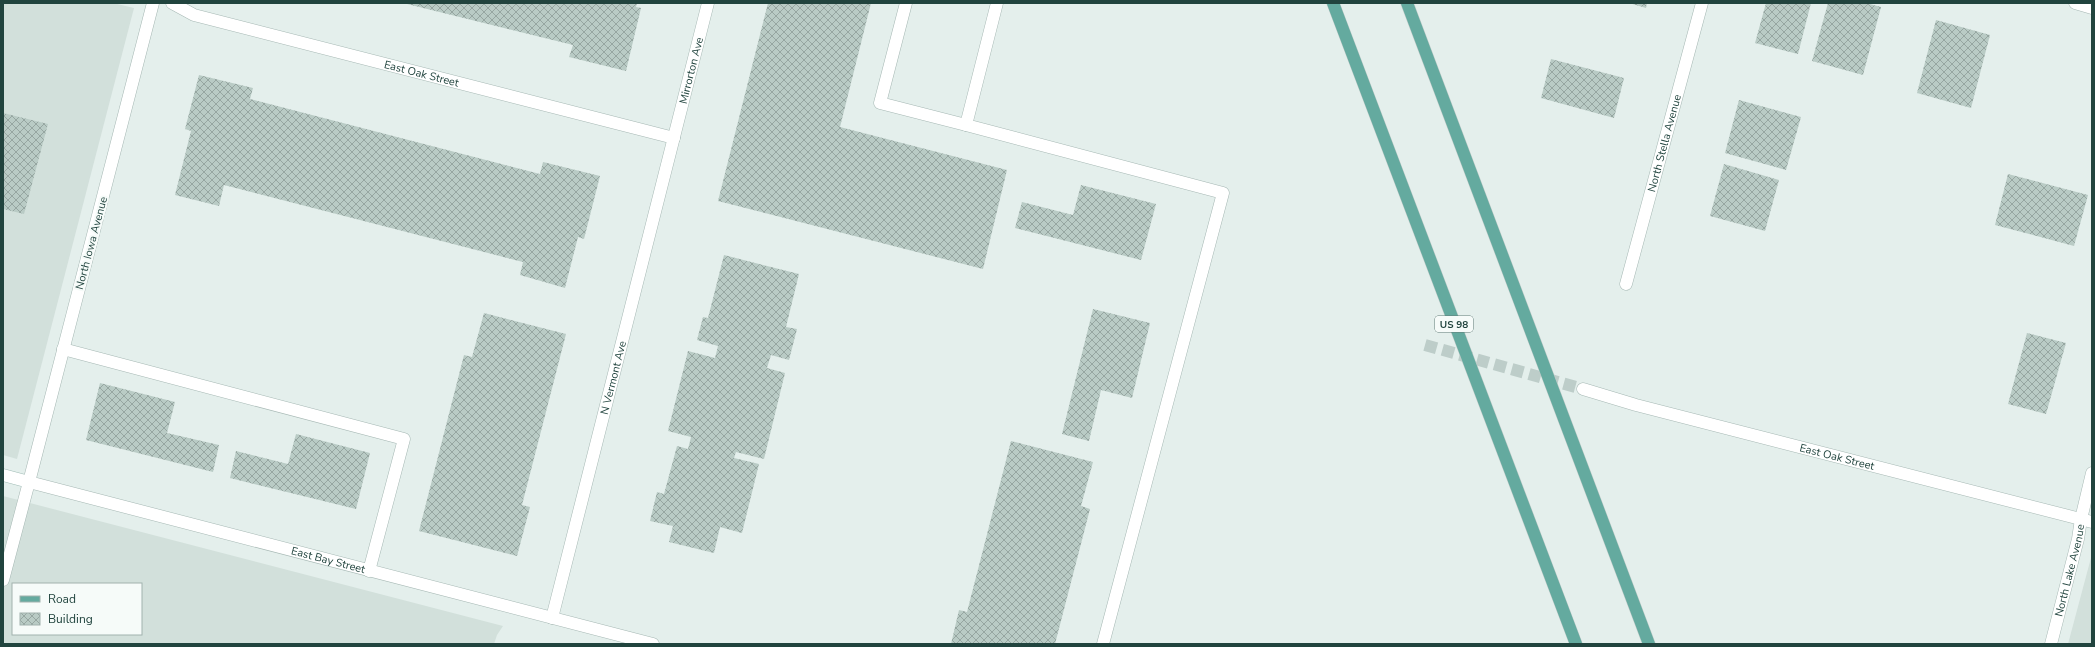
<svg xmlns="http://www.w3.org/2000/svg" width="2095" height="647" viewBox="0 0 2095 647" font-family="'Nunito Sans',sans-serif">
<defs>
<pattern id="building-cross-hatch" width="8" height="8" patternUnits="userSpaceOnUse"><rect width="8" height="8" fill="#b9cbc5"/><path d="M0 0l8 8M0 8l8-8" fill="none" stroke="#96a6a1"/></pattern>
</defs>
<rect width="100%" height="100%" fill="#e4efec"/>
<g fill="#d2e0db" fill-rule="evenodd">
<polygon points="3,3 113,3 134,8 17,459 3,455"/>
<path d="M3,496L503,626L497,635L494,644H3ZM13,584H141V634H13Z"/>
<polygon points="2092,554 2092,644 2068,644"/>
</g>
<g fill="url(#building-cross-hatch)">
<polygon points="637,3 636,7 641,8 626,71 569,57 573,45 407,4"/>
<polygon points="768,3 871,3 840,127 1007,170 983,269 718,201"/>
<polygon points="1629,3 1647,3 1646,8"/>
<polygon points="1766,3 1811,3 1798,54 1755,43"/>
<polygon points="1828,3 1866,3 1881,7 1863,75 1812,61"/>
<polygon points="1936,20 1990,35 1971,108 1917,93"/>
<polygon points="1551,59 1624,78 1614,118 1541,98"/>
<polygon points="199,75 253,88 250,99 540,174 543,162 600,176 584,239 578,237 565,288 520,275 523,262 224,185 219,206 175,195 191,131 185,129"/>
<polygon points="1739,100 1801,117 1786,170 1725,153"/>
<polygon points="3,113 48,124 24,214 3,209"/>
<polygon points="1724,164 1779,180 1765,231 1710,216"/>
<polygon points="2008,174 2088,195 2074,246 1995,225"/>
<polygon points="1081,185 1156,204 1141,260 1015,228 1022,202 1073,215"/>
<polygon points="724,255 799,274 786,327 797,329 789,360 771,355 767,368 785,373 764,459 736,452 734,458 759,464 742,533 720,527 714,553 669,542 673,526 650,521 657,492 664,494 677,446 688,449 691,437 668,431 688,351 715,358 718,346 697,340 703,317 708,318"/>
<polygon points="1093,309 1150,323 1132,398 1101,390 1089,441 1062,434"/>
<polygon points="484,313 566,334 522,505 530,507 517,556 419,531 464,355 472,357"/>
<polygon points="2027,333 2066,343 2046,414 2008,404"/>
<polygon points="100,383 175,402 167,433 219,445 213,472 86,440"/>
<polygon points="296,434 370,453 356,509 230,478 236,451 288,464"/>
<polygon points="1011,441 1093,462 1081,506 1090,509 1055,644 951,644 959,610 967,612"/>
</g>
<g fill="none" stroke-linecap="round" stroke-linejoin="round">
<polyline stroke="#bdcdc9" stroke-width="12" stroke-dasharray="12 6" stroke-linecap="butt" points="1425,345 1583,389"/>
<g stroke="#a6b8b4" stroke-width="13">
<polyline id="lane" points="3,580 29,482"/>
</g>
<g stroke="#a6b8b4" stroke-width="13">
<g id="street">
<path id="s1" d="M153,3L29,482L653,644"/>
<path id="s2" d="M172,3L194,15L674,138"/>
<polyline points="906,3 880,103 966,125"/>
<polyline points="997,3 966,125 1223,193 1103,644"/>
<polyline points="2075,3 2092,8"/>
<path id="s3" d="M1626,284L1702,3"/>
<polyline points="63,349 404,439 369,571"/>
<path id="s4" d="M1583,389L1636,405L2092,522"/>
<path id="s5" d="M552,618L708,3"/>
<path id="s6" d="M2051,644L2078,539L2081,519L2092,473"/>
</g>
</g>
<g stroke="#a1bdb6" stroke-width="13">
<polyline id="secondary" points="3,475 29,482"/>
</g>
<g stroke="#c1cbc9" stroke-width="13">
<g id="primary">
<polyline points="1333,3 1576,644"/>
<polyline points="1407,3 1649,644"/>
</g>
</g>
<use href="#lane" stroke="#fff" stroke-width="12"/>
<use href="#street" stroke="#fff" stroke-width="12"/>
<use href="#secondary" stroke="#fff" stroke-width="12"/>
<use href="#primary" stroke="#64aa9f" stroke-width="12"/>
</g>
<g text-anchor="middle" stroke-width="4" stroke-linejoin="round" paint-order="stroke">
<rect fill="#f6fbf9" stroke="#617b76" stroke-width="1" x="1435" y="316" width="38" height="16" rx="3"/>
<g font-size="10" font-weight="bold" fill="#21443e">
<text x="1454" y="328">US 98</text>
</g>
<g font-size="11" fill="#21443e" stroke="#f6fbf9">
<text dy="4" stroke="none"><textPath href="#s5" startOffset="565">Mirrorton Ave</textPath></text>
<text dy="4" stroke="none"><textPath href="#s2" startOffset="260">East Oak Street</textPath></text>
<text dy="4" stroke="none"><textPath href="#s3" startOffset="146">North Stella Avenue</textPath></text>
<text transform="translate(91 243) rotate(-75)" y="4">North Iowa Avenue</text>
<text dy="4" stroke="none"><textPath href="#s5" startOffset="248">N Vermont Ave</textPath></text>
<text dy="4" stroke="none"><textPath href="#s4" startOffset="263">East Oak Street</textPath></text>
<text dy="4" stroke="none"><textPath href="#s1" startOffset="804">East Bay Street</textPath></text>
<text dy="4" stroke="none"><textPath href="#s6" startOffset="76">North Lake Avenue</textPath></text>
</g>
</g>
<rect width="2095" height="647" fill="none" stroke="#21443e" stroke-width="8"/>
<rect x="12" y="583" width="130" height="52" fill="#f6fbf9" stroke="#a1b2ae"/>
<rect x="20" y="596" width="20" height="6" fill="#64aa9f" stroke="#a1b2ae"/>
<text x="48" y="603" font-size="12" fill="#21443e">Road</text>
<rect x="20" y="613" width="20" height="12" fill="url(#building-cross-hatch)" stroke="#a1b2ae"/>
<text x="48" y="623" font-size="12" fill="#21443e">Building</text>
</svg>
